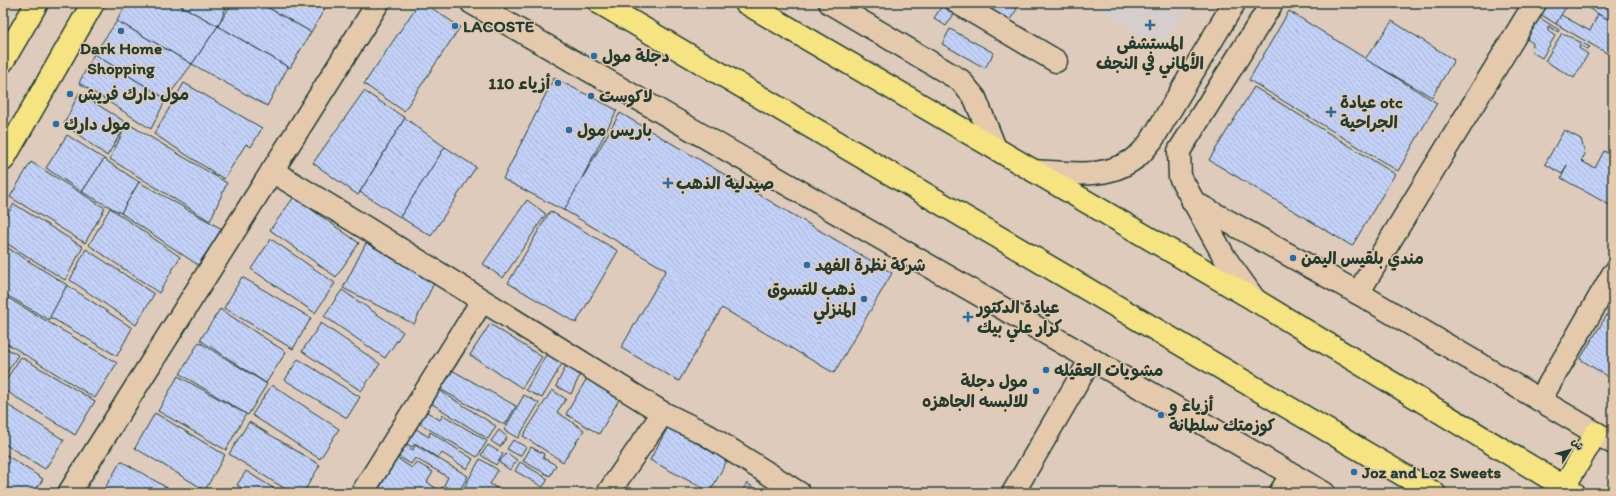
<svg xmlns="http://www.w3.org/2000/svg" width="1616" height="496" viewBox="0 0 1616 496" font-family="Itim,'Playpen Sans Arabic',sans-serif">
<defs>
<pattern id="building-back-hatch" width="6" height="6" patternUnits="userSpaceOnUse"><rect width="6" height="6" fill="#c3d1f8"/><path d="M-1 5l2 2M0 0l6 6M5-1l2 2" fill="none" stroke="#a7b4d5"/></pattern>
</defs>
<rect width="100%" height="100%" fill="#decbbb"/>
<filter id="ink" filterUnits="userSpaceOnUse"><feTurbulence type="fractalNoise" baseFrequency=".025" numOctaves="2"/><feDisplacementMap in="SourceGraphic" scale="8" xChannelSelector="R" yChannelSelector="G"/><feConvolveMatrix kernelMatrix="1 2 1 2 8 2 1 2 1" color-interpolation-filters="sRGB"/></filter>
<g filter="url(#ink)">
<polygon fill="#d6cdcd" points="1088,3 1189,3 1162,48"/>
<g fill="url(#building-back-hatch)" stroke="#1f3d34">
<polygon points="127,3 176,3 218,26 192,64 117,21"/>
<polygon points="176,3 228,3 218,26"/>
<polygon points="232,3 260,3 311,32 290,68 218,26"/>
<polygon points="260,3 328,3 311,32"/>
<polygon points="419,3 424,3 460,27 404,111 364,84"/>
<polygon points="982,3 1008,3 1017,9 1009,21"/>
<polygon points="1545,3 1568,3 1556,24 1540,14"/>
<polygon points="1579,3 1601,3 1613,10 1613,22"/>
<polygon points="942,6 954,14 946,26 934,18"/>
<polygon points="1289,11 1437,103 1398,171 1249,80"/>
<polygon points="1598,14 1613,22 1613,49 1610,55 1556,24 1561,15 1590,31"/>
<polygon points="1535,15 1559,30 1558,32 1548,26 1548,31 1555,36 1542,58 1532,52 1533,43 1522,36"/>
<polygon points="117,21 192,64 166,99 94,54"/>
<polygon points="1392,21 1454,60 1432,97 1365,59"/>
<polygon points="218,26 288,67 267,106 192,64"/>
<polygon points="950,29 994,53 985,68 942,44"/>
<polygon points="1562,33 1590,47 1587,49 1580,45 1579,48 1588,54 1574,78 1545,61"/>
<polygon points="94,54 166,99 151,129 79,83"/>
<polygon points="554,78 617,110 565,211 503,179"/>
<polygon points="184,83 262,128 251,147 246,144 224,179 154,134"/>
<polygon points="1254,87 1395,174 1352,246 1209,160"/>
<polygon points="364,91 405,118 358,195 313,163"/>
<polygon points="79,93 127,123 107,156 64,124"/>
<polygon points="620,113 892,273 834,373 722,308 679,381 621,348 666,270 564,210"/>
<polygon points="405,118 445,147 400,217 360,192"/>
<polygon points="127,123 227,183 210,221 110,159"/>
<polygon points="1564,130 1581,139 1585,154 1581,161 1595,168 1604,151 1613,156 1613,207 1561,178 1567,165 1562,174 1545,164"/>
<polygon points="67,135 104,159 82,192 46,168"/>
<polygon points="445,147 476,167 431,236 400,217"/>
<polygon points="104,159 139,182 121,213 82,192"/>
<polygon points="31,162 105,208 85,243 10,197"/>
<polygon points="139,182 222,229 198,265 121,213"/>
<polygon points="294,197 359,243 336,277 270,230"/>
<polygon points="527,200 546,214 503,278 483,264"/>
<polygon points="14,204 83,247 65,280 3,241 3,222"/>
<polygon points="110,208 180,257 159,293 89,245"/>
<polygon points="550,211 618,251 576,323 508,283"/>
<polygon points="271,239 335,283 315,313 251,269"/>
<polygon points="366,243 436,279 414,324 343,288"/>
<polygon points="3,245 67,285 49,320 3,293"/>
<polygon points="86,249 154,294 136,325 70,280"/>
<polygon points="242,277 311,318 293,349 224,308"/>
<polygon points="67,285 132,328 117,356 50,317"/>
<polygon points="342,290 403,332 385,358 324,316"/>
<polygon points="3,295 117,363 95,398 3,341"/>
<polygon points="1613,305 1613,380 1580,359"/>
<polygon points="220,309 286,352 266,383 200,340"/>
<polygon points="321,323 380,364 361,391 302,351"/>
<polygon points="490,324 542,357 522,388 470,355"/>
<polygon points="199,342 267,384 248,415 180,374"/>
<polygon points="3,346 18,355 3,378"/>
<polygon points="547,353 563,362 542,398 526,390"/>
<polygon points="21,357 95,401 75,435 3,389 3,384"/>
<polygon points="298,359 360,397 347,418 285,380"/>
<polygon points="566,366 581,373 571,394 556,386"/>
<polygon points="448,368 516,406 505,425 438,388"/>
<polygon points="178,376 246,414 226,450 158,411"/>
<polygon points="587,378 620,398 599,434 566,414"/>
<polygon points="272,385 339,429 320,459 252,415"/>
<polygon points="434,387 496,426 488,439 426,400"/>
<polygon points="552,390 566,399 557,412 584,430 563,462 523,436"/>
<polygon points="524,395 539,403 518,438 504,430"/>
<polygon points="3,402 64,440 45,469 3,443"/>
<polygon points="422,409 440,420 443,415 487,441 477,457 415,421"/>
<polygon points="155,413 225,455 205,490 135,448"/>
<polygon points="249,422 320,465 303,493 292,493 229,454"/>
<polygon points="408,424 429,437 430,432 473,459 467,469 442,453 438,458 415,443 412,447 399,439"/>
<polygon points="668,427 727,460 710,492 650,460"/>
<polygon points="499,430 507,437 500,447 491,441"/>
<polygon points="513,440 526,447 520,456 507,449"/>
<polygon points="397,441 413,450 415,445 468,476 458,493 444,485 448,477 415,458 411,464 391,452"/>
<polygon points="488,445 503,454 496,465 481,455"/>
<polygon points="531,447 544,454 543,458 556,465 550,476 523,461"/>
<polygon points="3,453 43,479 34,493 13,493 3,487"/>
<polygon points="507,453 517,460 510,470 499,462"/>
<polygon points="397,458 412,468 416,462 433,472 427,482 440,491 442,487 451,493 384,493 378,489"/>
<polygon points="480,459 498,470 490,484 497,488 494,493 461,493"/>
<polygon points="121,461 176,493 113,493 105,488"/>
<polygon points="520,462 548,479 543,487 515,471"/>
<polygon points="246,471 281,493 249,493 237,485"/>
<polygon points="747,483 761,493 741,493"/>
</g>
<g fill="none" stroke-linecap="round" stroke-linejoin="round">
<g stroke="#1f3d34" stroke-width="25">
<g id="minor">
<polyline points="472,3 1324,493"/>
<polyline points="830,3 960,80 975,98 995,148"/>
<polyline points="958,3 1056,61"/>
<polyline points="272,171 366,228 663,413 704,433 799,493"/>
<path d="M1034,171C1069,173 1111,181 1140,154C1144,150 1148,145 1152,140L1234,3"/>
<polyline points="1193,202 1358,293 1613,443"/>
<polyline points="1358,293 1535,3"/>
<polyline points="1255,300 1225,258 1180,177 1179,151 1272,3"/>
<polyline points="1540,400 1613,274"/>
<polyline points="69,493 378,3"/>
<polyline points="362,493 482,301"/>
<polyline points="608,493 663,413"/>
<polyline points="1013,493 1091,359"/>
<polyline points="1280,493 1292,474"/>
</g>
</g>
<g stroke="#1f3d34" stroke-width="25">
<g id="major">
<polyline points="600,3 1434,493"/>
<polyline points="746,3 1255,300 1574,493"/>
<polyline points="3,61 37,3"/>
<polyline points="3,160 93,3"/>
<polyline points="1564,487 1596,433"/>
</g>
</g>
<use href="#minor" stroke="#e5c9ac" stroke-width="22"/>
<use href="#major" stroke="#f6e381" stroke-width="22"/>
</g>
</g>
<g fill="#1f6fb2" stroke="#e5c9ac" stroke-width="1.5">
<path d="M1148 19h4v4h4v4h-4v4h-4v-4h-4v-4h4z"/>
<circle cx="455" cy="26" r="4"/>
<circle cx="121" cy="31" r="4"/>
<circle cx="594" cy="56" r="4"/>
<circle cx="558" cy="83" r="4"/>
<circle cx="70" cy="94" r="4"/>
<circle cx="591" cy="96" r="4"/>
<path d="M1329 106h4v4h4v4h-4v4h-4v-4h-4v-4h4z"/>
<circle cx="56" cy="124" r="4"/>
<circle cx="569" cy="130" r="4"/>
<path d="M666 177h4v4h4v4h-4v4h-4v-4h-4v-4h4z"/>
<circle cx="1293" cy="258" r="4"/>
<circle cx="807" cy="265" r="4"/>
<circle cx="864" cy="299" r="4"/>
<path d="M966 311h4v4h4v4h-4v4h-4v-4h-4v-4h4z"/>
<circle cx="1046" cy="370" r="4"/>
<circle cx="1036" cy="391" r="4"/>
<circle cx="1161" cy="415" r="4"/>
<circle cx="1354" cy="472" r="4"/>
</g>
<g text-anchor="middle" stroke-width="3" stroke-linejoin="round" paint-order="stroke">
<g font-size="17" font-weight="bold" fill="#1f3d34" stroke="#e5c9ac" text-anchor="start">
<text x="463" y="32">LACOSTE</text>
<text x="1150" y="49" text-anchor="middle">المستشفى<tspan x="1150" dy="20">الألماني في النجف</tspan></text>
<text x="121" y="54" text-anchor="middle">Dark Home<tspan x="121" dy="20">Shopping</tspan></text>
<text x="602" y="62">دجلة مول</text>
<text x="550" y="89" text-anchor="end">أزياء 110</text>
<text x="78" y="100">مول دارك فريش</text>
<text x="599" y="102">لاكوست</text>
<text x="1340" y="108">عيادة otc<tspan x="1340" dy="20">الجراحية</tspan></text>
<text x="64" y="130">مول دارك</text>
<text x="577" y="136">باريس مول</text>
<text x="676" y="189">صيدلية الذهب</text>
<text x="1301" y="264">مندي بلقيس اليمن</text>
<text x="815" y="271">شركة نظرة الفهد</text>
<text x="856" y="295" text-anchor="end">ذهب للتسوق<tspan x="856" dy="20">المنزلي</tspan></text>
<text x="977" y="313">عيادة الدكتور<tspan x="977" dy="20">كرار علي بيك</tspan></text>
<text x="1054" y="376">مشويات العقيله</text>
<text x="1028" y="387" text-anchor="end">مول دجلة<tspan x="1028" dy="20">للالبسه الجاهزه</tspan></text>
<text x="1169" y="411">أزياء و<tspan x="1169" dy="20">كوزمتك سلطانة</tspan></text>
<text x="1362" y="478">Joz and Loz Sweets</text>
</g>
</g>
<rect width="1616" height="496" fill="none" stroke="#e5c9ac" stroke-width="16"/>
<rect x="8" y="8" width="1600" height="480" fill="none" stroke="#1f3d34" stroke-width="1.5" filter="url(#ink)"/>
<g transform="translate(1570 450) rotate(53)" stroke="#e5c9ac" stroke-width="3" paint-order="stroke">
<path d="M0-3L7 15L0 10L-7 15Z" fill="#1f3d34"/>
<text y="-6" font-size="11" font-weight="bold" text-anchor="middle" fill="#1f3d34">ش</text>
</g>
</svg>
